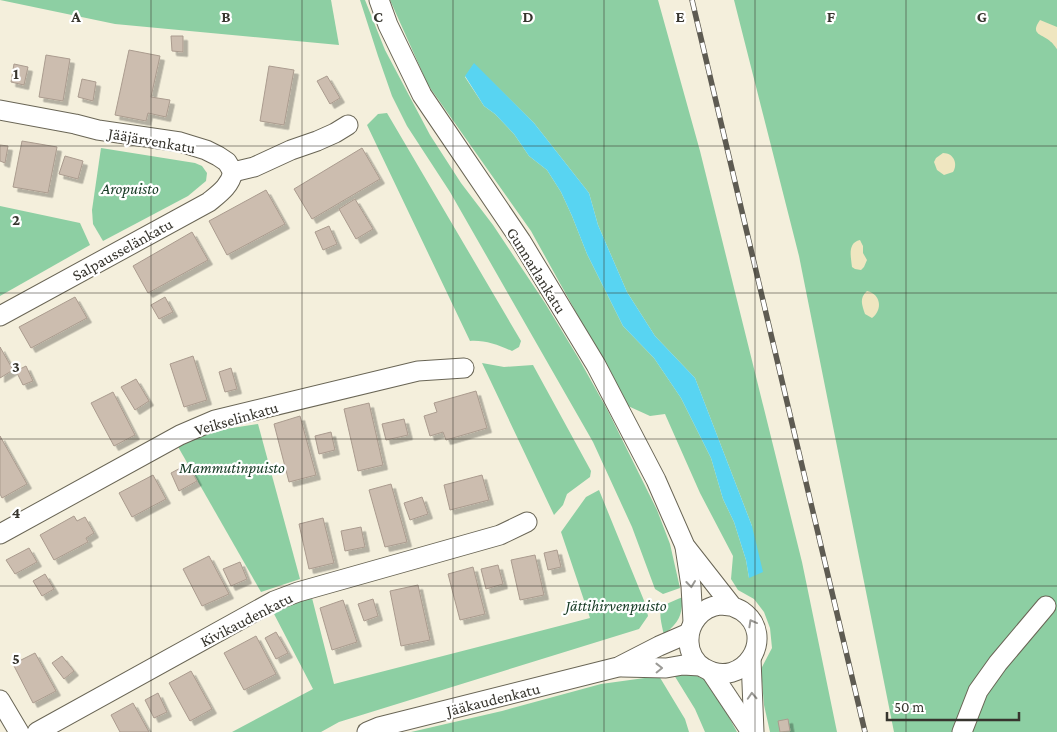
<svg xmlns="http://www.w3.org/2000/svg" width="1057" height="732" viewBox="0 0 1057 732" font-family="'Crimson Pro',serif">
<defs>
<filter id="shadow"><feDropShadow dx="4.5" dy="4.5" stdDeviation="0" flood-color="#0004"/></filter>
</defs>
<rect width="100%" height="100%" fill="#f4efdc"/>
<g fill="#8dcfa3" fill-rule="evenodd">
<polygon points="0,0 331,0 339,45 115,24"/>
<polygon points="360,0 365,0 385,50 430,135 461,183 493,225 545,303 579,359 608,411 657,510 670,544 680,588 663,594 655,589 632,527 593,442 450,192 407,126 392,96 378,56"/>
<path d="M390,0H658L700,151L802,562L837,732H770L764,705L761,669L772,648L770,628L764,612L754,599L738,590L731,579L733,556L700,493L665,414L650,416L628,406L531,231L428,85ZM474,64L534,123L589,193L598,225L627,292L655,336L695,378L752,526L749,578L746,560L734,522L723,499L711,458L681,398L654,358L623,326L587,254L572,216L561,192L547,170L529,156L514,134L495,114L484,106L465,77Z"/>
<polygon points="734,0 1057,0 1057,732 894,732 799,256"/>
<path d="M387,113L521,341L519,347L512,351C498,345 485,340 470,341L367,125L378,114Z"/>
<polygon points="101,148 195,163 202,166 207,173 206,181 188,196 103,241 93,224 92,210"/>
<polygon points="0,206 80,223 90,245 0,296"/>
<polygon points="482,363 504,367 533,365 591,471 590,477 567,494 563,505 554,515"/>
<polygon points="258,424 300,579 261,592 177,445 219,430"/>
<polygon points="599,490 645,603 648,616 639,629 339,722 321,732 232,732 313,689 273,612 293,603 312,598 334,684 590,618 561,532 586,497"/>
<path d="M683,597C681,618 680,620 664,635C658,608 657,607 683,597Z"/>
<polygon points="689,673 704,679 717,695 737,732 705,732 695,709 674,675"/>
<polygon points="659,676 685,719 689,732 411,732 502,711 601,684"/>
</g>
<g fill="#efe6c0">
<path d="M1040,20L1057,27V49C1056,48 1052,42 1051,42C1043,34 1029,35 1040,20Z"/>
<path d="M943,153C954,153 958,164 953,172L944,175L937,170L934,162L936,158Z"/>
<path d="M860,240L863,246V253L867,260L864,267L861,270L855,269L852,267C851,257 847,243 860,240Z"/>
<path d="M867,291C881,294 883,310 872,318L865,314C862,305 859,298 867,291Z"/>
</g>
<polygon fill="#58d4f2" points="474,63 534,123 589,193 598,225 627,292 655,336 695,378 752,526 763,572 749,578 746,560 734,522 723,499 711,458 681,398 654,358 623,326 587,254 572,216 561,192 547,170 529,156 514,134 495,114 484,106 465,76"/>
<g fill="#ccbdaf" stroke="#aa9b8e" filter="url(#shadow)">
<polygon points="171,36 183,36 183,52 172,51"/>
<polygon points="129,50 160,56 151,97 170,100 166,117 148,113 146,121 115,115"/>
<polygon points="46,55 70,59 63,101 39,97"/>
<polygon points="14,64 28,67 24,85 11,82"/>
<polygon points="269,66 294,70 284,125 260,121"/>
<polygon points="327,76 340,98 330,104 317,81"/>
<polygon points="82,79 96,82 93,101 78,97"/>
<polygon points="22,141 57,147 48,193 13,187"/>
<polygon points="0,145 8,146 5,163 0,161"/>
<polygon points="362,148 380,179 312,219 294,189"/>
<polygon points="65,156 83,161 78,179 59,174"/>
<polygon points="266,190 285,224 227,255 209,221"/>
<polygon points="355,199 373,229 356,239 339,209"/>
<polygon points="329,226 337,244 323,250 315,232"/>
<polygon points="192,232 208,260 148,293 133,266"/>
<polygon points="75,297 87,318 31,348 19,327"/>
<polygon points="165,297 173,312 159,319 151,305"/>
<polygon points="0,347 13,370 0,378"/>
<polygon points="193,356 207,400 184,407 170,364"/>
<polygon points="26,366 33,381 23,385 16,371"/>
<polygon points="231,368 237,389 225,392 219,372"/>
<polygon points="136,379 149,401 135,410 121,387"/>
<polygon points="476,391 487,428 446,440 443,432 430,436 424,416 437,412 434,403"/>
<polygon points="113,392 135,435 114,446 91,403"/>
<polygon points="369,403 383,465 358,471 344,409"/>
<polygon points="300,416 316,475 289,482 274,424"/>
<polygon points="404,419 408,435 386,440 382,424"/>
<polygon points="331,432 335,450 319,454 315,436"/>
<polygon points="0,436 27,484 2,498 0,494"/>
<polygon points="188,464 197,481 179,491 171,473"/>
<polygon points="153,475 166,499 132,517 119,493"/>
<polygon points="482,475 489,500 450,510 444,485"/>
<polygon points="391,484 407,542 385,547 369,490"/>
<polygon points="422,497 428,514 410,520 404,503"/>
<polygon points="74,516 77,521 85,517 94,533 86,538 88,542 54,560 40,535"/>
<polygon points="323,518 334,563 309,569 299,524"/>
<polygon points="361,527 365,547 345,551 341,531"/>
<polygon points="29,548 37,562 15,574 6,560"/>
<polygon points="557,550 561,567 548,570 544,553"/>
<polygon points="535,555 544,595 520,600 511,560"/>
<polygon points="209,556 229,594 202,606 183,569"/>
<polygon points="240,562 247,579 231,586 223,569"/>
<polygon points="498,565 503,584 486,589 481,569"/>
<polygon points="473,567 485,614 460,620 448,574"/>
<polygon points="45,574 54,589 42,596 33,581"/>
<polygon points="418,585 430,640 401,646 390,591"/>
<polygon points="373,599 378,616 364,621 358,604"/>
<polygon points="343,600 357,642 332,650 320,608"/>
<polygon points="276,632 288,653 276,659 265,638"/>
<polygon points="256,636 276,674 244,690 224,653"/>
<polygon points="35,653 56,691 33,703 13,664"/>
<polygon points="62,656 74,671 64,679 52,663"/>
<polygon points="191,671 212,709 190,721 169,683"/>
<polygon points="158,693 167,712 154,718 145,700"/>
<polygon points="133,703 149,732 120,732 111,715"/>
<polygon points="788,719 790,731 780,732 778,721"/>
</g>
<g fill="none" stroke-linecap="round" stroke-linejoin="round">
<g stroke="#696555" stroke-width="21">
<g id="minor">
<path d="M379,0L388,25L422,95L521,241L596,365L656,480L685,546L732,606C735,608 739,609 742,611C778,636 743,691 704,668C695,663 689,652 689,642C688,624 701,607 720,605C724,605 728,606 732,606"/>
<polyline points="0,110 75,124 98,130 180,142 206,150 218,156 227,162 233,172 254,167 291,150 317,141 335,133 348,125"/>
<path d="M0,316L209,202C220,193 230,186 233,172"/>
<polyline points="0,534 180,435 215,420 418,371 464,368"/>
<polyline points="685,547 691,586 693,622"/>
<polyline points="751,659 754,732"/>
<polyline points="622,667 666,668 683,665 700,666"/>
<polyline points="711,672 751,732"/>
<polyline points="0,700 19,732"/>
<polyline points="37,732 274,601 298,592 500,535 527,522"/>
<polyline points="367,732 379,727 618,667 659,646 689,633"/>
<polyline points="962,732 978,691 998,663 1046,606"/>
</g>
</g>
<use href="#minor" stroke="#fff" stroke-width="19"/>
<g stroke="#5e5b52" stroke-width="5.5">
<polyline id="rail" points="692,0 865,732"/>
</g>
<use href="#rail" stroke="#fff" stroke-width="4" stroke-dasharray="11" stroke-linecap="butt"/>
</g>
<defs><path id="oneway-chevron" d="M-2-3.5L2.5 0L-2 3.5" fill="none" stroke-width="1.6" stroke-linecap="round" stroke-linejoin="round" transform="scale(1.25)"/></defs>
<g stroke="#9b9a96">
<use href="#oneway-chevron" transform="translate(691 584) rotate(83)"/>
<use href="#oneway-chevron" transform="translate(752 623) rotate(-119)"/>
<use href="#oneway-chevron" transform="translate(659 668) rotate(-1)"/>
<use href="#oneway-chevron" transform="translate(752 696) rotate(-93)"/>
</g>
<path fill="none" stroke="#37352e" stroke-width="1" stroke-opacity="0.55" d="M151,0V732M302,0V732M453,0V732M604,0V732M755,0V732M906,0V732M0,146H1057M0,293H1057M0,439H1057M0,586H1057"/>
<g text-anchor="middle" stroke-width="4.5" stroke-linejoin="round" paint-order="stroke">
<g font-size="16" fill="#37352e" stroke="#fff">
<text transform="translate(152 140) rotate(10)" y="6">Jääjärvenkatu</text>
<text transform="translate(122 249) rotate(-29)" y="6">Salpausselänkatu</text>
<text transform="translate(537 270) rotate(58)" y="6">Gunnarlankatu</text>
<text transform="translate(236 418) rotate(-16)" y="6">Veikselinkatu</text>
<text transform="translate(246 619) rotate(-27)" y="6">Kivikaudenkatu</text>
<text transform="translate(493 699) rotate(-14)" y="6">Jääkaudenkatu</text>
</g>
<g font-size="16" font-style="italic" fill="#163a24" stroke="#fff">
<text x="130" y="194">Aropuisto</text>
<text x="232" y="473">Mammutinpuisto</text>
<text x="616" y="611">Jättihirvenpuisto</text>
</g>
</g>
<g font-size="16" text-anchor="middle" font-weight="bold" fill="#37352e" stroke="#fff" stroke-width="4.5" stroke-linejoin="round" paint-order="stroke">
<text x="76" y="22">A</text>
<text x="226" y="22">B</text>
<text x="378" y="22">C</text>
<text x="528" y="22">D</text>
<text x="680" y="22">E</text>
<text x="831" y="22">F</text>
<text x="982" y="22">G</text>
<text x="16" y="79">1</text>
<text x="16" y="225">2</text>
<text x="16" y="372">3</text>
<text x="16" y="518">4</text>
<text x="16" y="664">5</text>
</g>
<path d="M887 712v8h132v-8" fill="none" stroke="#37352e" stroke-width="2.5"/>
<text x="894" y="712" font-size="15" fill="#37352e" stroke="#ffffff" stroke-width="4" paint-order="stroke">50 m</text>
</svg>
